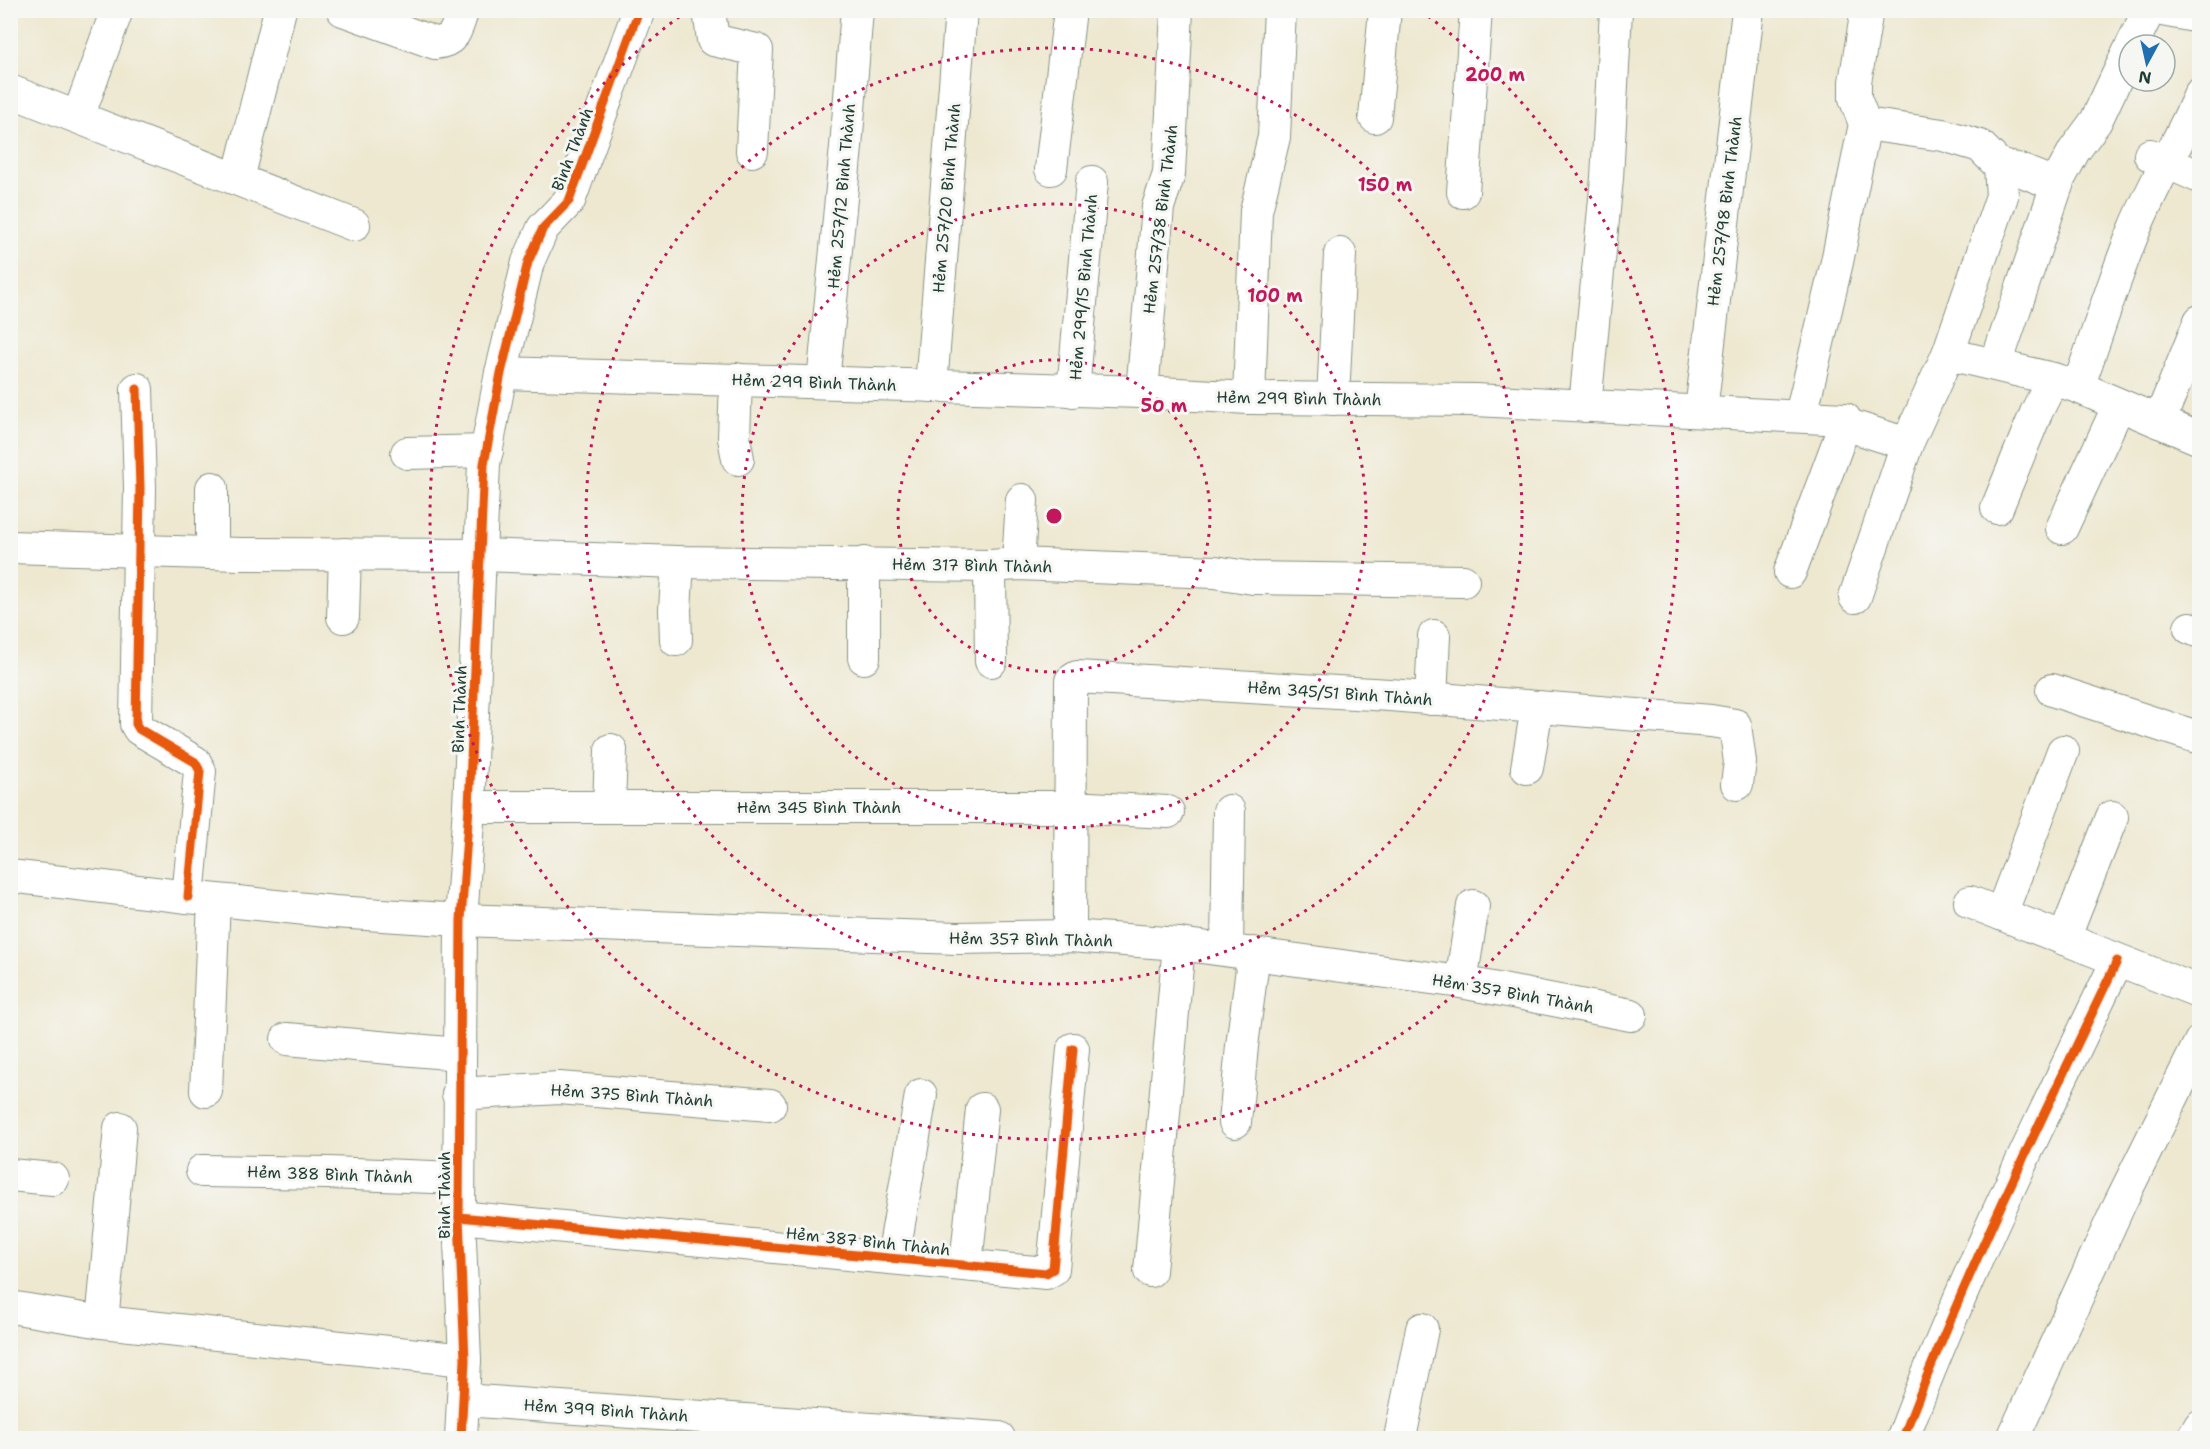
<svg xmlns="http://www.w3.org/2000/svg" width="2210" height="1449" viewBox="0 0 2210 1449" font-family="'Shantell Sans',sans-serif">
<rect width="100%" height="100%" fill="#f6f6f2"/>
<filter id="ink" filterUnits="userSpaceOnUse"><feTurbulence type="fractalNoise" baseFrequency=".0167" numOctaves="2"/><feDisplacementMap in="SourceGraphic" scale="12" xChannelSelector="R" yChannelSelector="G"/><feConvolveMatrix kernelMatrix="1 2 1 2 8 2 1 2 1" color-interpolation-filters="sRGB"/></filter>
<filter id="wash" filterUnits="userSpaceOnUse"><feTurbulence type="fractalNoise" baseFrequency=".008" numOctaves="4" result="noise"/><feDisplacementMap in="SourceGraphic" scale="24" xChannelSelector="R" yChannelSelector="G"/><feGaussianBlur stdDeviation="1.35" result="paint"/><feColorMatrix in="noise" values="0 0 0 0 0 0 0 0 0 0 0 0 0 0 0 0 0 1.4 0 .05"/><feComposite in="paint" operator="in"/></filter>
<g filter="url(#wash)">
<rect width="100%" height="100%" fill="#eee8d0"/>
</g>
<g filter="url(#ink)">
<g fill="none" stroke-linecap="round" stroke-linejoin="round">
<g stroke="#869282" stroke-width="34">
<g id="minor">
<path d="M343,10L435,43C457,41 456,28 463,10"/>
<polyline points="709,10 713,40 757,50 752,151"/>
<polyline points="2162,10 2200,17"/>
<polyline points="2132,45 2149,10"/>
<polyline points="10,91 354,225"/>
<polyline points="78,117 117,10"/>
<polyline points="1375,117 1385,10"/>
<polyline points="1865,124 1943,135 1980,146 2000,166 2002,196 1948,354"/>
<polyline points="2150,155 2200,177"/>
<polyline points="2000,166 2017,169 2057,185"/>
<polyline points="1051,169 1070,10"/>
<polyline points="238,179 280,10"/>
<polyline points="1463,192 1476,10"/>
<polyline points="1996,364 2059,179 2074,151 2096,121 2129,51"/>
<polyline points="501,373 1142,392 1249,398 1475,400 1845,419 1845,424 1790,572"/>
<polyline points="736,379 734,438 738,459"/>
<polyline points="823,382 846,147 857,10"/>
<polyline points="931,386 961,10"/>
<path d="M2078,387C2097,335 2113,282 2134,231C2153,184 2180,141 2200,94"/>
<polyline points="137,389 140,488 136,724 139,729 195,762 200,771 188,897"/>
<polyline points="1073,391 1092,182"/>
<polyline points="1142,392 1158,207 1169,174 1177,10"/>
<polyline points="1249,398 1256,211 1274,137 1280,10"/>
<polyline points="1333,399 1340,254"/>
<polyline points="1585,406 1607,178 1616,10"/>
<polyline points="1701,411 1748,10"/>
<polyline points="1801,415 1837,262 1865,124 1855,98 1855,82 1867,10"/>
<polyline points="2159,422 2200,321"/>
<polyline points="1845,424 1907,444 1948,354 2053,379 2078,387 2200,439"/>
<polyline points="407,453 487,451"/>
<polyline points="1997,508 2036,413 2053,379"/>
<polyline points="2062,528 2119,405"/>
<polyline points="10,547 241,554 480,555 678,562 990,566 1018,564 1215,572 1253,578 1463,581"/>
<polyline points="212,553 212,488"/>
<polyline points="1018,564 1022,500"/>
<polyline points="990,566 991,661"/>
<polyline points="1855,597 1907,444"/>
<polyline points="343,617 345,554"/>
<polyline points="2190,628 2200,632"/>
<polyline points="676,640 675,610 678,562"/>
<polyline points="864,658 864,563"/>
<polyline points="2052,690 2200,738"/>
<polyline points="1431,699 1434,636"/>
<polyline points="1527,768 1537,707"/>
<polyline points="469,807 1070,807 1168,812"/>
<polyline points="609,807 611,750"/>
<polyline points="10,876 188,897 335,912 461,920 958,938 1070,936 1179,944 1461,982 1631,1015"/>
<polyline points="1970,902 2200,992"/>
<polyline points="2001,914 2063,751"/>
<polyline points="1070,936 1071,681 1077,677 1390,695 1711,721 1735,725 1740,762 1737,784"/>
<polyline points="2064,939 2112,817"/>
<polyline points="1227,950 1229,811"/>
<polyline points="1461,982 1473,906"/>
<polyline points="287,1039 459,1054"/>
<polyline points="206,1091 214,900"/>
<polyline points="458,1094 559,1088 770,1105"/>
<polyline points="1235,1122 1242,1046 1254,953"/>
<polyline points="202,1171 329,1173 458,1178"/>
<polyline points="10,1175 53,1179"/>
<polyline points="459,1217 1046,1273 1053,1269 1073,1049"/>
<polyline points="893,1258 921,1095"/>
<polyline points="966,1265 982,1109"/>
<polyline points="1150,1271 1179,944"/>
<polyline points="10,1307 102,1322 465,1360"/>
<polyline points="102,1322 120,1128"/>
<polyline points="463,1400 999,1438"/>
<polyline points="461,1438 465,1360 459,1217 461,920 469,807 484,464 501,373 528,262 543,228 569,201 639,10"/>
<polyline points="1400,1438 1422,1329"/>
<path d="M1903,1438C1964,1275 2042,1119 2117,961"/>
<polyline points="2013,1438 2120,1203 2200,1042"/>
<polyline points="2193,1438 2200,1426"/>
</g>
</g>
<use href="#minor" stroke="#fff" stroke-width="32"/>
<g stroke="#f6f6f2" stroke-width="13">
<g id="cycleway">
<polyline points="137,389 140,488 136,724 139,729 195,762 200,771 188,897"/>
<polyline points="459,1217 1046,1273 1053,1269 1073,1049"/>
<polyline points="461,1438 465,1360 459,1217 461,920 469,807 484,464 501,373 528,262 543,228 569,201 639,10"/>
<path d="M1903,1438C1964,1275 2042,1119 2117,961"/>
</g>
</g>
<use href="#cycleway" stroke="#e8590c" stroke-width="9"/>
</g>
</g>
<g fill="none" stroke="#c2185b" stroke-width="3" stroke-dasharray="3 6">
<circle cx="1054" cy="516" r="156"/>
<circle cx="1054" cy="516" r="312"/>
<circle cx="1054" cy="516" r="468"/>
<path d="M1421 11A624 624 0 1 1 687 11"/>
</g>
<g text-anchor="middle" stroke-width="6" stroke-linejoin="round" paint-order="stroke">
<g font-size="16" fill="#1f3d34" stroke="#f6f6f2">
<text transform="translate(572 149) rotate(-69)" y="6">Bình Thành</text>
<text transform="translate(841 196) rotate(-85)" y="6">Hẻm 257/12 Bình Thành</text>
<text transform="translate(946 198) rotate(-85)" y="6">Hẻm 257/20 Bình Thành</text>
<text transform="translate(1724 211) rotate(-83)" y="6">Hẻm 257/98 Bình Thành</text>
<text transform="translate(1160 219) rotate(-83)" y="6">Hẻm 257/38 Bình Thành</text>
<text transform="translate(1083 287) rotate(-85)" y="6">Hẻm 299/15 Bình Thành</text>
<text transform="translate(814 382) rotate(2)" y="6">Hẻm 299 Bình Thành</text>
<text transform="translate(1299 398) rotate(1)" y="6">Hẻm 299 Bình Thành</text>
<text transform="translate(972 565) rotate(1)" y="6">Hẻm 317 Bình Thành</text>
<text transform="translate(1340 693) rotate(4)" y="6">Hẻm 345/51 Bình Thành</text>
<text transform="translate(459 709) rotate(-88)" y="6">Bình Thành</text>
<text x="819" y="813">Hẻm 345 Bình Thành</text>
<text transform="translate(1031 939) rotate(1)" y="6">Hẻm 357 Bình Thành</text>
<text transform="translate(1513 993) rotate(10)" y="6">Hẻm 357 Bình Thành</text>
<text transform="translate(632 1095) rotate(4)" y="6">Hẻm 375 Bình Thành</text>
<text transform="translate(330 1174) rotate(2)" y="6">Hẻm 388 Bình Thành</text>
<text transform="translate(444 1195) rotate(-90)" y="6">Bình Thành</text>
<text transform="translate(868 1241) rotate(6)" y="6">Hẻm 387 Bình Thành</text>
<text transform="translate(606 1410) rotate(4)" y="6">Hẻm 399 Bình Thành</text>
</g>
</g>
<circle cx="1054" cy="516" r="9" fill="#c2185b" stroke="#f6f6f2" stroke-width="3"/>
<g font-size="18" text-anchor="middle" font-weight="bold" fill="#c2185b" stroke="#f6f6f2" stroke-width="6" stroke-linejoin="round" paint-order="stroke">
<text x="1495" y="81">200 m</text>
<text x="1385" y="191">150 m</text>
<text x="1275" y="302">100 m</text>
<text x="1164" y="412">50 m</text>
</g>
<rect width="2210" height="1449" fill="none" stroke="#f6f6f2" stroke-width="36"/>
<g transform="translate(2147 63) rotate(188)"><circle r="28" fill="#f6f6f2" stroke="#a0aca6" stroke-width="1.5"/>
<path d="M0-4.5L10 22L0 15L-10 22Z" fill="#1f6fb2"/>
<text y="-9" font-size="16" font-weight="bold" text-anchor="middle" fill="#1f3d34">N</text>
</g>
</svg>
